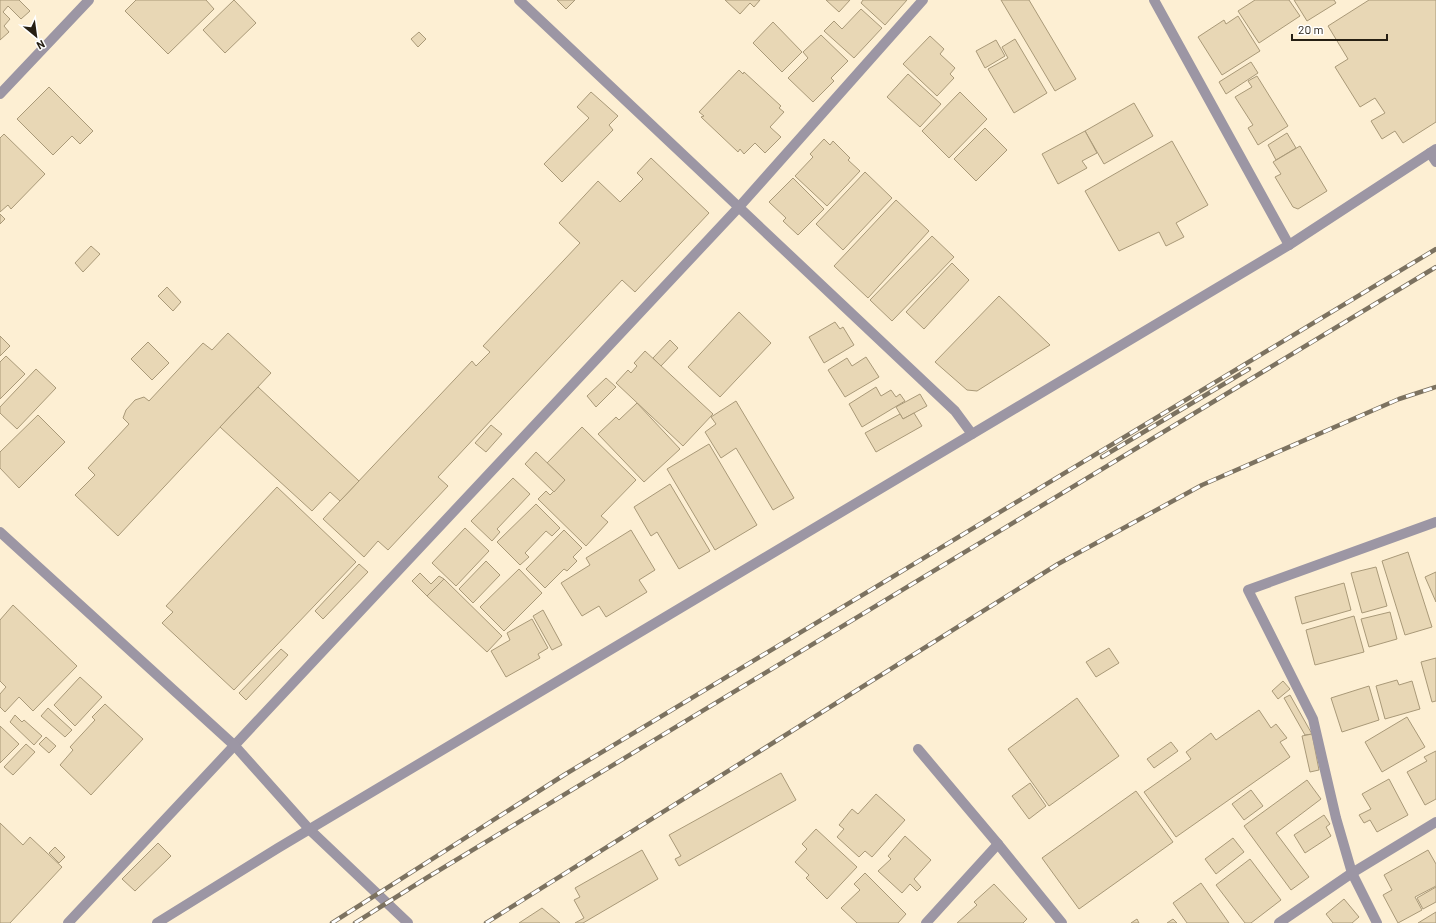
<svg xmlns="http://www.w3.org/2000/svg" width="1436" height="923" viewBox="0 0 1436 923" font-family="Barlow,sans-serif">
<rect width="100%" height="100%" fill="#fdefd3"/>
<g fill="#e8d7b5" stroke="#a99978">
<polygon points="0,0 19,0 30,11 21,19 8,6 3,12 10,19 4,26 9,32 0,40"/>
<polygon points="136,0 206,0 214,9 168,54 125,11"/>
<polygon points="234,0 256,23 225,53 203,30"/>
<polygon points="557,0 575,0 566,9"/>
<polygon points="725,0 760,0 754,7 750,3 740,14"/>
<polygon points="826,0 850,0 839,12"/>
<polygon points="863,0 907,0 885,25 861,3"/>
<polygon points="1001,0 1029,0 1076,79 1055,91"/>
<polygon points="1255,0 1289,0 1300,16 1259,43 1238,11"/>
<polygon points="1294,0 1334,0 1336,3 1307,21"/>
<polygon points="1369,0 1436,0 1436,122 1403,143 1395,131 1382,139 1371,121 1385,113 1375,98 1360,107 1335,67 1348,59 1328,26"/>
<polygon points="861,9 882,28 854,58 824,31 834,21 842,29"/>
<polygon points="1238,16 1260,51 1222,75 1198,37 1224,20 1226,24"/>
<polygon points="773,22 802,52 782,72 753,43"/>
<polygon points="419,32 426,39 418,47 411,39"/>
<polygon points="821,35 848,61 831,78 834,81 813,102 788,78 808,58 803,52"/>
<polygon points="930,36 944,49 940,54 955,68 950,74 954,78 937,96 903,64"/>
<polygon points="1015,39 1047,93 1014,113 988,69 1008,58 1002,47"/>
<polygon points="996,40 1005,56 985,68 976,51"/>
<polygon points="1251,62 1258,73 1226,94 1219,82"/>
<polygon points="739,70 743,74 744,72 781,106 779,108 784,112 770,127 781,137 765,153 755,143 744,154 740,149 738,152 701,117 704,116 699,112"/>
<polygon points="908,74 941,104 920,127 887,97"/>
<polygon points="1257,76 1288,126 1258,145 1248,128 1253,125 1235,97 1252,87 1248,81"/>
<polygon points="49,87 93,131 80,144 72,136 53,155 17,119"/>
<polygon points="591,92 618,116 609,125 613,130 562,182 544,164 589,118 577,107"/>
<polygon points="960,92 987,119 949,158 922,131"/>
<polygon points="1134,103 1153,136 1104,164 1085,131"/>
<polygon points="985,128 1007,150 976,181 954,159"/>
<polygon points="1085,131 1097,153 1082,161 1087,168 1058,184 1042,154"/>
<polygon points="1287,133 1296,148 1276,160 1268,145"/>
<polygon points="4,134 45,174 11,209 8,205 0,212 0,138"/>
<polygon points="824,139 830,145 833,141 850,158 848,160 860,171 827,206 795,176 813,157 810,154"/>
<polygon points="1172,141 1208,205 1176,223 1184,237 1166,246 1159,232 1119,251 1085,191"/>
<polygon points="1300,146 1327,191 1298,209 1293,207 1275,177 1281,174 1273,162"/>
<polygon points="651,158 709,213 635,292 622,280 438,477 448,486 388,550 378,541 364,557 323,519 472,361 476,366 490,352 483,346 580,243 559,223 598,181 620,202 643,179 637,173"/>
<polygon points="865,172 892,198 843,250 816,224"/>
<polygon points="793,178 824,209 798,235 783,221 786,218 769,202"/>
<polygon points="896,200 929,231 868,298 834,266"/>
<polygon points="0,214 5,219 0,224"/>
<polygon points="932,236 954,257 892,321 870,300"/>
<polygon points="91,246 100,254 83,272 75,263"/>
<polygon points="952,263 969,280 924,329 906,312"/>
<polygon points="167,287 181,302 173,311 158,296"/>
<polygon points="999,296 1050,345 977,391 967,390 935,362"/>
<polygon points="739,312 771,343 720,397 688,367"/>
<polygon points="835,322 840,329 843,327 854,345 824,363 809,337"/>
<polygon points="228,333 271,373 118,536 75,495 95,475 88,468 129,424 123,418 126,410 135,400 144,397 149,401 203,343 212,350"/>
<polygon points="0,336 10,346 0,356"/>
<polygon points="670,340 678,348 661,366 653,358"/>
<polygon points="148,342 169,363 152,380 131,359"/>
<polygon points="645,351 713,414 683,446 616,383 628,370 631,373 637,366 634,363"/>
<polygon points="6,356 25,374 0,399 0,362"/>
<polygon points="866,357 879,377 845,397 828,370 847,358 852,366"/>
<polygon points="36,369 56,388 17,429 0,413 0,407"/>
<polygon points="606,378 616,387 596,407 587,396"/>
<polygon points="258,387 359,481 340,501 330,492 312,511 220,427"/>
<polygon points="876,387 881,396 891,390 896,397 900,394 905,401 862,427 849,404"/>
<polygon points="920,394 927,406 903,419 896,407"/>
<polygon points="736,401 794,498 773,510 736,448 721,458 705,432 716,424 711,417"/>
<polygon points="637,403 680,449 644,482 598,434 616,417 619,420"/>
<polygon points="914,413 922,426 876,452 865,433 900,414 903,419"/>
<polygon points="38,415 65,442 19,488 0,468 0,452"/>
<polygon points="491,425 502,434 486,452 475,443"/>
<polygon points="582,427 636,480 601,516 608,522 586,546 538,499 546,491 550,495 565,480 547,463"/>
<polygon points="709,444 757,525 715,550 667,469"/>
<polygon points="536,452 565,480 554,492 525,464"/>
<polygon points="513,478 530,494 497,529 500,532 492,541 471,521"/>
<polygon points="670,484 710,551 679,569 657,532 651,536 634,507"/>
<polygon points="277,487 356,562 234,690 162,623 173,612 166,606"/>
<polygon points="536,504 560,528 552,536 546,531 525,553 529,557 520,565 497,542"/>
<polygon points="465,528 489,551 456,586 432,563"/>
<polygon points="564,530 582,548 573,557 577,561 567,571 564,569 545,588 526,569"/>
<polygon points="631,530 655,570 639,580 647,592 606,617 599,606 582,616 561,583 590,565 586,558"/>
<polygon points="1408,552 1432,627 1405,635 1382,561"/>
<polygon points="486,561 500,575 473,603 459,589"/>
<polygon points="359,564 368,572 323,619 315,611"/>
<polygon points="1376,567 1387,606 1362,613 1351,573"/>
<polygon points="519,569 542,593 504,631 480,607"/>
<polygon points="1436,572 1436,602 1425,577"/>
<polygon points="420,573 431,584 439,576 444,579 427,596 412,581"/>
<polygon points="444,579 502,636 487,652 427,596"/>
<polygon points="1344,583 1351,610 1302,624 1295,597"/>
<polygon points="13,605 77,666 33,711 19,697 5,712 0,707 0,694 6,687 0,681 0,620"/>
<polygon points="543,610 562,645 552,650 533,616"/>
<polygon points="1390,612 1397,639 1369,647 1361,619"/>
<polygon points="1354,616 1364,652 1315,665 1306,630"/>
<polygon points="532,619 548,648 538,654 540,658 506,677 491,651 510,640 507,633"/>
<polygon points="1109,648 1119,663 1096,677 1086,662"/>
<polygon points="281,649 288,655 246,700 239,693"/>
<polygon points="1436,658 1436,701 1432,702 1421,662"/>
<polygon points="80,677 102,697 75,726 54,705"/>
<polygon points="1397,680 1399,685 1412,681 1420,709 1385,719 1376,686"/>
<polygon points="1283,681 1290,689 1278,699 1272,691"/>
<polygon points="1369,686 1379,720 1342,732 1331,698"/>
<polygon points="1290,695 1312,734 1305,735 1284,698"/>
<polygon points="1077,698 1119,756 1049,806 1008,749"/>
<polygon points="105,704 143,739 91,795 60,765 73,750 70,747 95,720 92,717"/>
<polygon points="48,708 72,730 65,737 41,716"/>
<polygon points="1259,710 1271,728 1276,724 1287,738 1280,742 1290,757 1176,837 1144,792 1191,759 1186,752 1211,733 1216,740"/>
<polygon points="15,715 22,722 24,720 42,736 34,745 10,722"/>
<polygon points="1407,717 1425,747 1382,772 1365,742"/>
<polygon points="0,726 19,744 0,763"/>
<polygon points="1312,734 1319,770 1310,772 1302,736"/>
<polygon points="46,737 56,746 49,753 39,744"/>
<polygon points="1171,742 1178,751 1154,768 1147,759"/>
<polygon points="26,744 35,752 13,775 4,767"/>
<polygon points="1436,751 1436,799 1425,805 1407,772 1427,761 1424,757"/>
<polygon points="781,773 796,800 679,866 675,859 681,856 669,835"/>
<polygon points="1389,779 1408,815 1377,832 1370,820 1364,823 1359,815 1371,809 1362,794"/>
<polygon points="1307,780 1321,799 1276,833 1309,877 1291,890 1244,826"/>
<polygon points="1030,783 1046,806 1029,819 1012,796"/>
<polygon points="1251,790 1263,806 1244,820 1232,804"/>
<polygon points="1136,791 1173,842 1079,909 1042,858"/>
<polygon points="876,794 905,820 872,857 865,851 859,857 837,837 844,829 839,825 852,809 858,814"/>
<polygon points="1324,815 1330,824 1326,827 1331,836 1305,853 1294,835"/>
<polygon points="0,823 23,845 30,837 62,867 10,923 0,923"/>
<polygon points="816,829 857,867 827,899 806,878 809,875 795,862 807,849 802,844"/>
<polygon points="905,836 931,860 914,879 921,887 917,891 910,884 902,893 878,871 891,859 888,856"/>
<polygon points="1233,838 1244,852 1216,874 1205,859"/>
<polygon points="158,843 171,856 135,891 122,879"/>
<polygon points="55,847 65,857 59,863 49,853"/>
<polygon points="642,850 658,879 583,923 575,923 584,918 574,900 580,897 575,888"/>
<polygon points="1428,850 1436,864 1436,886 1415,897 1422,910 1398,923 1383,895 1392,890 1384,875"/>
<polygon points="1250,859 1281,900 1251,923 1245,923 1216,885"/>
<polygon points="865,873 906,914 898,923 857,923 841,908 860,890 854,884"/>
<polygon points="1201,883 1229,923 1187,923 1173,903"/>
<polygon points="994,884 1027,919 1023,923 957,923 977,905 974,902"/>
<polygon points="1436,887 1436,902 1423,909 1417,898"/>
<polygon points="1344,899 1359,917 1352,923 1333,923 1326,914"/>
<polygon points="542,908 560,923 519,923"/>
<polygon points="1436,912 1436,923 1418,923"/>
<polygon points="1137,919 1139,923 1131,923"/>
<polygon points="1173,919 1177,923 1167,923"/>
</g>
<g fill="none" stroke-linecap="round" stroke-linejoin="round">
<g stroke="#9c96a4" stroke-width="10">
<polyline points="519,0 955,411 972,434"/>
<polyline points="1154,0 1289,245"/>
<polyline points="0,94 89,0"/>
<polyline points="1430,153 1436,162"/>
<polyline points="918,749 998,844 1062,923"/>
<polyline points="68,923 739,207 923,0"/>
<polyline points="926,923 998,844"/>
<polyline points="1279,923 1352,873 1436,822"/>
<polyline points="1377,923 1352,873 1336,818 1313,719 1248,590 1436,522"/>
</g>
<g stroke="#9c96a4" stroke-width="10">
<polyline points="0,532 235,746 310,830 408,923"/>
<polyline points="157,923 278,848 1289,245 1436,149"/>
</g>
<g stroke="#7c7260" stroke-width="4.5">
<g id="rail">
<polyline points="1102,457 1249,369"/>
<polyline points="332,923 564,775 1436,249"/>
<polyline points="355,923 428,877 1436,267"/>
<polyline points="486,923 1058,564 1202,485 1399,399 1436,387"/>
</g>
</g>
<use href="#rail" stroke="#fff" stroke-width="3" stroke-dasharray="9" stroke-linecap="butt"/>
</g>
<g transform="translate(36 36) rotate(151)" stroke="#ffffff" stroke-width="3" paint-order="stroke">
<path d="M0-3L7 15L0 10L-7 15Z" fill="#261f13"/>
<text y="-6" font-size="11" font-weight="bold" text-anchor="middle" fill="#261f13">N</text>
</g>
<path d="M1292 34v6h95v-6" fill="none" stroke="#261f13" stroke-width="2"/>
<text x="1298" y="34" font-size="12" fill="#261f13" stroke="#ffffff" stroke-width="3" paint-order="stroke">20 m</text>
</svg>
